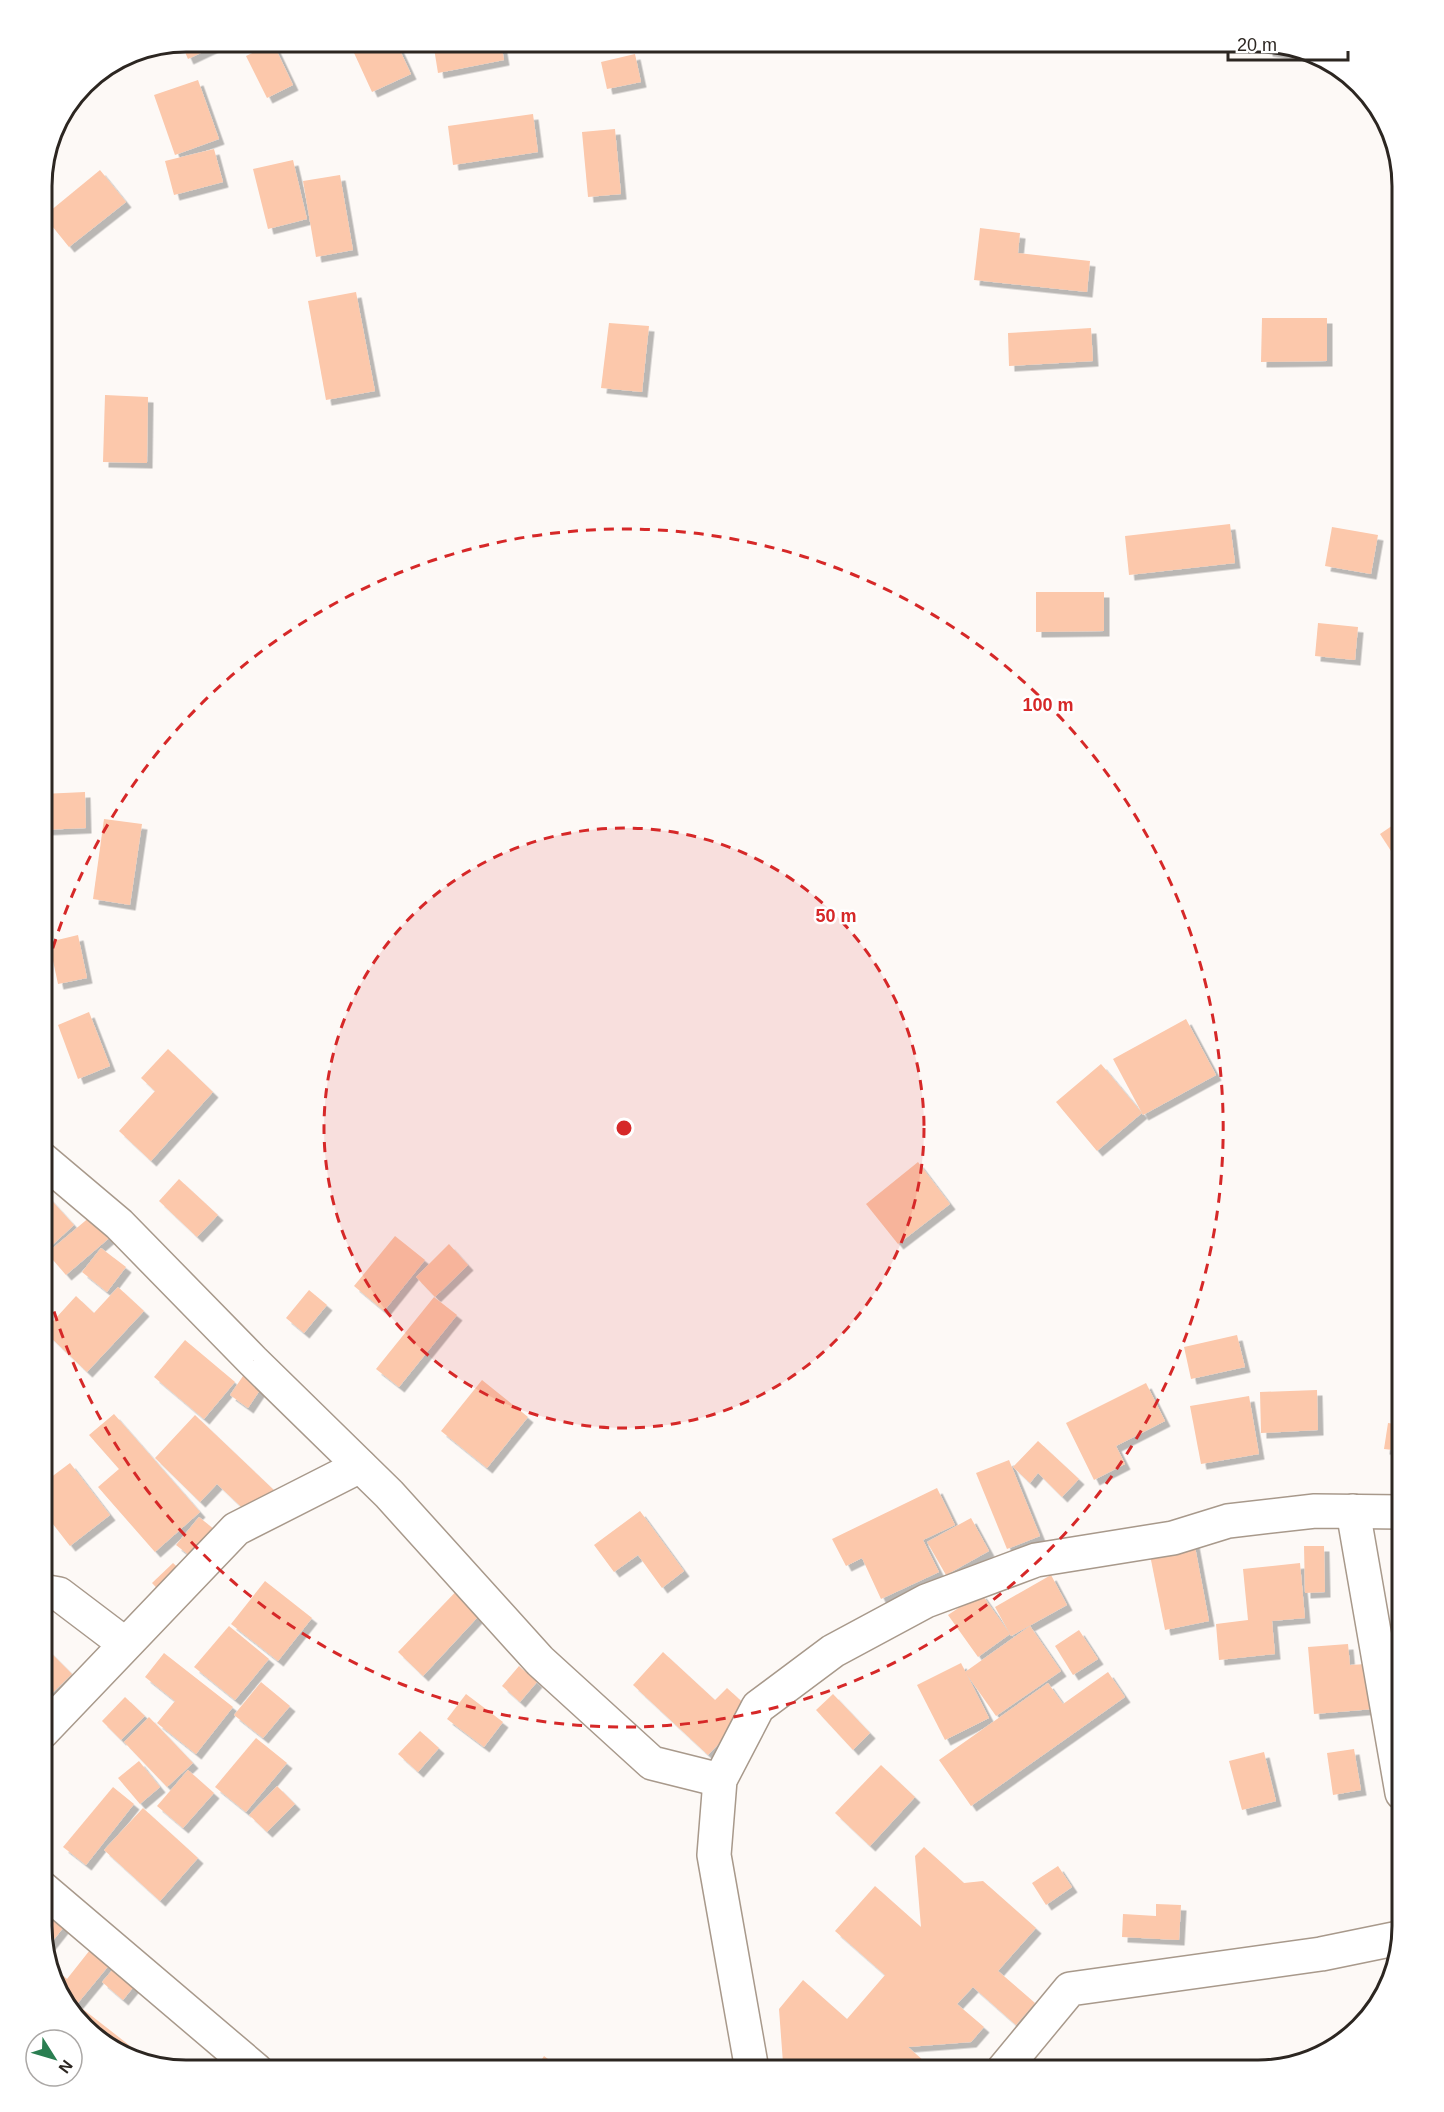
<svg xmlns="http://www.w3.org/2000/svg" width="1444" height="2112" viewBox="0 0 1444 2112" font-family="Arial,sans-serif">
<defs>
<filter id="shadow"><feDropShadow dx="5.5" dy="5.5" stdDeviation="0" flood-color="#0004"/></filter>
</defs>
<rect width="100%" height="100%" fill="#fdf9f6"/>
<g fill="#fcc8ab" filter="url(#shadow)">
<polygon points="186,42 224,42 188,59 181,43"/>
<polygon points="349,42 396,42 411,74 372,92"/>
<polygon points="433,42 501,42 504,60 438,73"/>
<polygon points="273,43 293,85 267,98 246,56"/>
<polygon points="1268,43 1318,58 1318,59 1267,51"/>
<polygon points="635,54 641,82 607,89 601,62"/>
<polygon points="198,80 219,139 175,155 154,95"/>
<polygon points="533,114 538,152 453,165 448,126"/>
<polygon points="615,129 621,194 588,197 582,132"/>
<polygon points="214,149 223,182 174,195 165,161"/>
<polygon points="293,160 307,219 268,229 253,169"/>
<polygon points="100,170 126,202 69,247 44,216"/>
<polygon points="340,175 353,250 316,257 303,181"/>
<polygon points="980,228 1020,233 1018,253 1090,261 1087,292 974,280"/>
<polygon points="356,292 375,391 326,400 308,301"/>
<polygon points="1262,318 1327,318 1327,361 1261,362"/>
<polygon points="609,323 649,326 642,392 601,388"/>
<polygon points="1091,328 1093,361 1009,366 1008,333"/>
<polygon points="105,395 148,397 147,463 103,462"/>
<polygon points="1230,524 1235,563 1129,575 1125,536"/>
<polygon points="1332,527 1378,535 1371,574 1325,566"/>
<polygon points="1036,592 1104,592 1104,631 1036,632"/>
<polygon points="1318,623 1358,627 1355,660 1315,656"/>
<polygon points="85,792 86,828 42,830 42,794"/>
<polygon points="104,819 142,824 130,905 93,899"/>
<polygon points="1402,819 1402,868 1380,834"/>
<polygon points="78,935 87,978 58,984 49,942"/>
<polygon points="89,1012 110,1066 78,1079 58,1025"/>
<polygon points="1186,1019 1216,1075 1143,1115 1113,1059"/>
<polygon points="168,1049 213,1092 151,1161 119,1131 155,1091 141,1078"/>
<polygon points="1101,1064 1142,1113 1097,1151 1056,1102"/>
<polygon points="918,1162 950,1204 898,1244 866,1204"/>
<polygon points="179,1179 218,1215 197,1237 159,1201"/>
<polygon points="42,1190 74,1225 48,1249 42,1242"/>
<polygon points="110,1200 128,1222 66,1275 47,1253"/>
<polygon points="395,1236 425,1260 384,1311 354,1286"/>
<polygon points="449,1244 468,1265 435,1297 416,1277"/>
<polygon points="101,1248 126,1267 107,1292 82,1272"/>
<polygon points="118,1287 144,1311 87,1372 44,1331 76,1296 94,1313"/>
<polygon points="309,1290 327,1305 304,1333 286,1318"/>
<polygon points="434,1297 457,1315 399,1387 376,1369"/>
<polygon points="1237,1335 1245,1367 1191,1379 1184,1347"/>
<polygon points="185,1340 235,1382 204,1419 154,1377"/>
<polygon points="254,1360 272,1372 248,1408 230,1395"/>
<polygon points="482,1380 528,1417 487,1468 441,1431"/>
<polygon points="1146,1383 1165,1421 1116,1446 1125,1464 1094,1480 1066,1423"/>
<polygon points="1317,1390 1318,1430 1261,1433 1260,1392"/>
<polygon points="1249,1396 1259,1454 1201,1464 1190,1406"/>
<polygon points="114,1414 200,1512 155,1552 98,1487 119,1469 89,1435"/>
<polygon points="195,1415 278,1494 254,1519 217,1484 200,1502 155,1458"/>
<polygon points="1388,1423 1402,1425 1402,1451 1384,1449"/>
<polygon points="1038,1441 1079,1479 1062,1497 1038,1473 1030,1483 1013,1467"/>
<polygon points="1009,1460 1040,1536 1007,1549 976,1473"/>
<polygon points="70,1463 110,1515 70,1546 42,1510 42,1484"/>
<polygon points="937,1488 955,1525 923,1540 939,1572 881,1599 862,1558 846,1566 832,1539"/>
<polygon points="640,1511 684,1571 662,1588 638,1555 614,1572 594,1545"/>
<polygon points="199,1517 225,1538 203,1566 176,1545"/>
<polygon points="971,1518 989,1551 946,1575 927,1542"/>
<polygon points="1193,1536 1209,1621 1165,1630 1148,1545"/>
<polygon points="1304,1546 1324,1546 1325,1592 1305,1593"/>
<polygon points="173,1563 188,1577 166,1598 152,1583"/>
<polygon points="1300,1563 1305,1618 1272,1621 1275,1654 1219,1660 1216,1624 1248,1620 1243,1569"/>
<polygon points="1051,1575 1067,1605 1011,1636 995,1607"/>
<polygon points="265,1581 312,1618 278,1661 231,1624"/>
<polygon points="465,1582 489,1605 423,1676 398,1652"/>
<polygon points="981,1593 1010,1634 978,1657 948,1615"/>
<polygon points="229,1626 269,1659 235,1700 194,1667"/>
<polygon points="1030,1626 1061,1671 996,1716 965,1672"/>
<polygon points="1079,1630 1098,1659 1073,1675 1055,1646"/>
<polygon points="42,1644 72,1674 42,1703"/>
<polygon points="1348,1644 1350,1665 1383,1663 1386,1708 1314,1714 1308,1647"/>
<polygon points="663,1652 715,1700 727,1688 751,1710 708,1755 633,1685"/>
<polygon points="164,1653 233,1707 196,1754 157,1723 175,1701 145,1677"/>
<polygon points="961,1663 989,1718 945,1740 917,1685"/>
<polygon points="519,1666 537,1682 520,1702 502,1686"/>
<polygon points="1108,1672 1125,1697 971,1806 939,1760 1048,1683 1063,1704"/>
<polygon points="261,1682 290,1706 263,1738 234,1715"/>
<polygon points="466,1694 503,1722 484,1747 447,1719"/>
<polygon points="833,1694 870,1733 853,1750 816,1710"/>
<polygon points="125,1697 145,1716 121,1740 102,1721"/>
<polygon points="149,1717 193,1763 167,1787 124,1742"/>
<polygon points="420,1731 439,1748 418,1772 398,1754"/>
<polygon points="256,1738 287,1763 246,1812 215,1787"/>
<polygon points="1354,1749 1361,1790 1333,1795 1327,1753"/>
<polygon points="1264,1752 1276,1801 1242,1810 1229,1761"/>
<polygon points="139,1761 160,1787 140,1804 118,1778"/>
<polygon points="881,1765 915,1797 870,1846 835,1813"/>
<polygon points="188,1770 214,1793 183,1828 157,1806"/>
<polygon points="277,1786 295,1804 267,1832 249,1815"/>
<polygon points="113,1787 134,1804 86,1865 63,1847"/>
<polygon points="143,1808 198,1858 160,1901 104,1850"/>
<polygon points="924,1847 964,1883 983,1881 1036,1928 998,1971 1035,2003 1016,2025 973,1987 957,2004 984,2027 971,2042 908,2047 934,2070 881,2070 869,2059 860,2070 791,2070 783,2063 779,2009 803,1980 847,2019 885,1975 835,1931 875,1886 921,1927 915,1856"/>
<polygon points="1058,1866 1072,1887 1046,1905 1032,1883"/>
<polygon points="1156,1904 1181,1905 1179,1940 1122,1937 1123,1914 1156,1916"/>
<polygon points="55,1913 67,1923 48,1947 43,1928"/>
<polygon points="101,1936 120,1952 73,2009 61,1997 53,1967 67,1979"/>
<polygon points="125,1955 145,1973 123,2000 102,1982"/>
<polygon points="79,2006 134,2049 130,2055 114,2050 75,2011"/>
<polygon points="544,2056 563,2070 535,2070"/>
</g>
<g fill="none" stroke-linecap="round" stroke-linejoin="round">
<g stroke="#a8998b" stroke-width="36">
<g id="minor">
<polyline points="42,1159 119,1224 253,1361 389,1494 540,1661 652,1763 720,1780"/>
<polyline points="1353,1511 1402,1793"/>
<polyline points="42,1591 59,1594 125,1644"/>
<polyline points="42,1732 236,1529 360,1466"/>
<polyline points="42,1888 256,2070"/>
<polyline points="752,2070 714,1855 720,1780 758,1707 833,1651 926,1601 1036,1560 1173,1538 1228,1521 1315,1511 1402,1512"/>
<polyline points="1003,2070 1070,1989 1321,1954 1399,1938"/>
</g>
</g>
<use href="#minor" stroke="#fff" stroke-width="33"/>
</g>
<circle cx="624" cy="1128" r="300" fill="#d62828" fill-opacity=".12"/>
<g fill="none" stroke="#d62828" stroke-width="3" stroke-dasharray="10 8">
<circle cx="624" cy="1128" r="300"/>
<path d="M43 983A599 599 0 1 1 43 1273"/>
</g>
<path d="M0 0H1444V2112H0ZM186 52H1258A134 134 0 0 1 1392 186V1926A134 134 0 0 1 1258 2060H186A134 134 0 0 1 52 1926V186A134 134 0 0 1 186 52Z" fill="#fff" fill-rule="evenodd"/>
<path fill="none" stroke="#2c2621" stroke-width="3" d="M186 52H1258A134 134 0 0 1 1392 186V1926A134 134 0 0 1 1258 2060H186A134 134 0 0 1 52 1926V186A134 134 0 0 1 186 52Z"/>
<circle cx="624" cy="1128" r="9" fill="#d62828" stroke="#fff" stroke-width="3"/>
<g font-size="18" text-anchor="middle" font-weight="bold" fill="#d62828" stroke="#fff" stroke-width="5" stroke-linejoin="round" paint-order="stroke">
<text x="1048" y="711">100 m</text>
<text x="836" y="922">50 m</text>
</g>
<g transform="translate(54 2058) rotate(127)"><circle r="28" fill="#ffffff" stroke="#aba8a6" stroke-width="1.5"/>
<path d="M0-4.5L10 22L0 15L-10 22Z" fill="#2a7e51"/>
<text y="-9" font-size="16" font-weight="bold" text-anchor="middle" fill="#2c2621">N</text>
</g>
<path d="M1228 51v9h120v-9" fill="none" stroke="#2c2621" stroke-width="3"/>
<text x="1237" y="51" font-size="18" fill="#2c2621" stroke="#ffffff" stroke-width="4.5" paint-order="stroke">20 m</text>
</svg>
